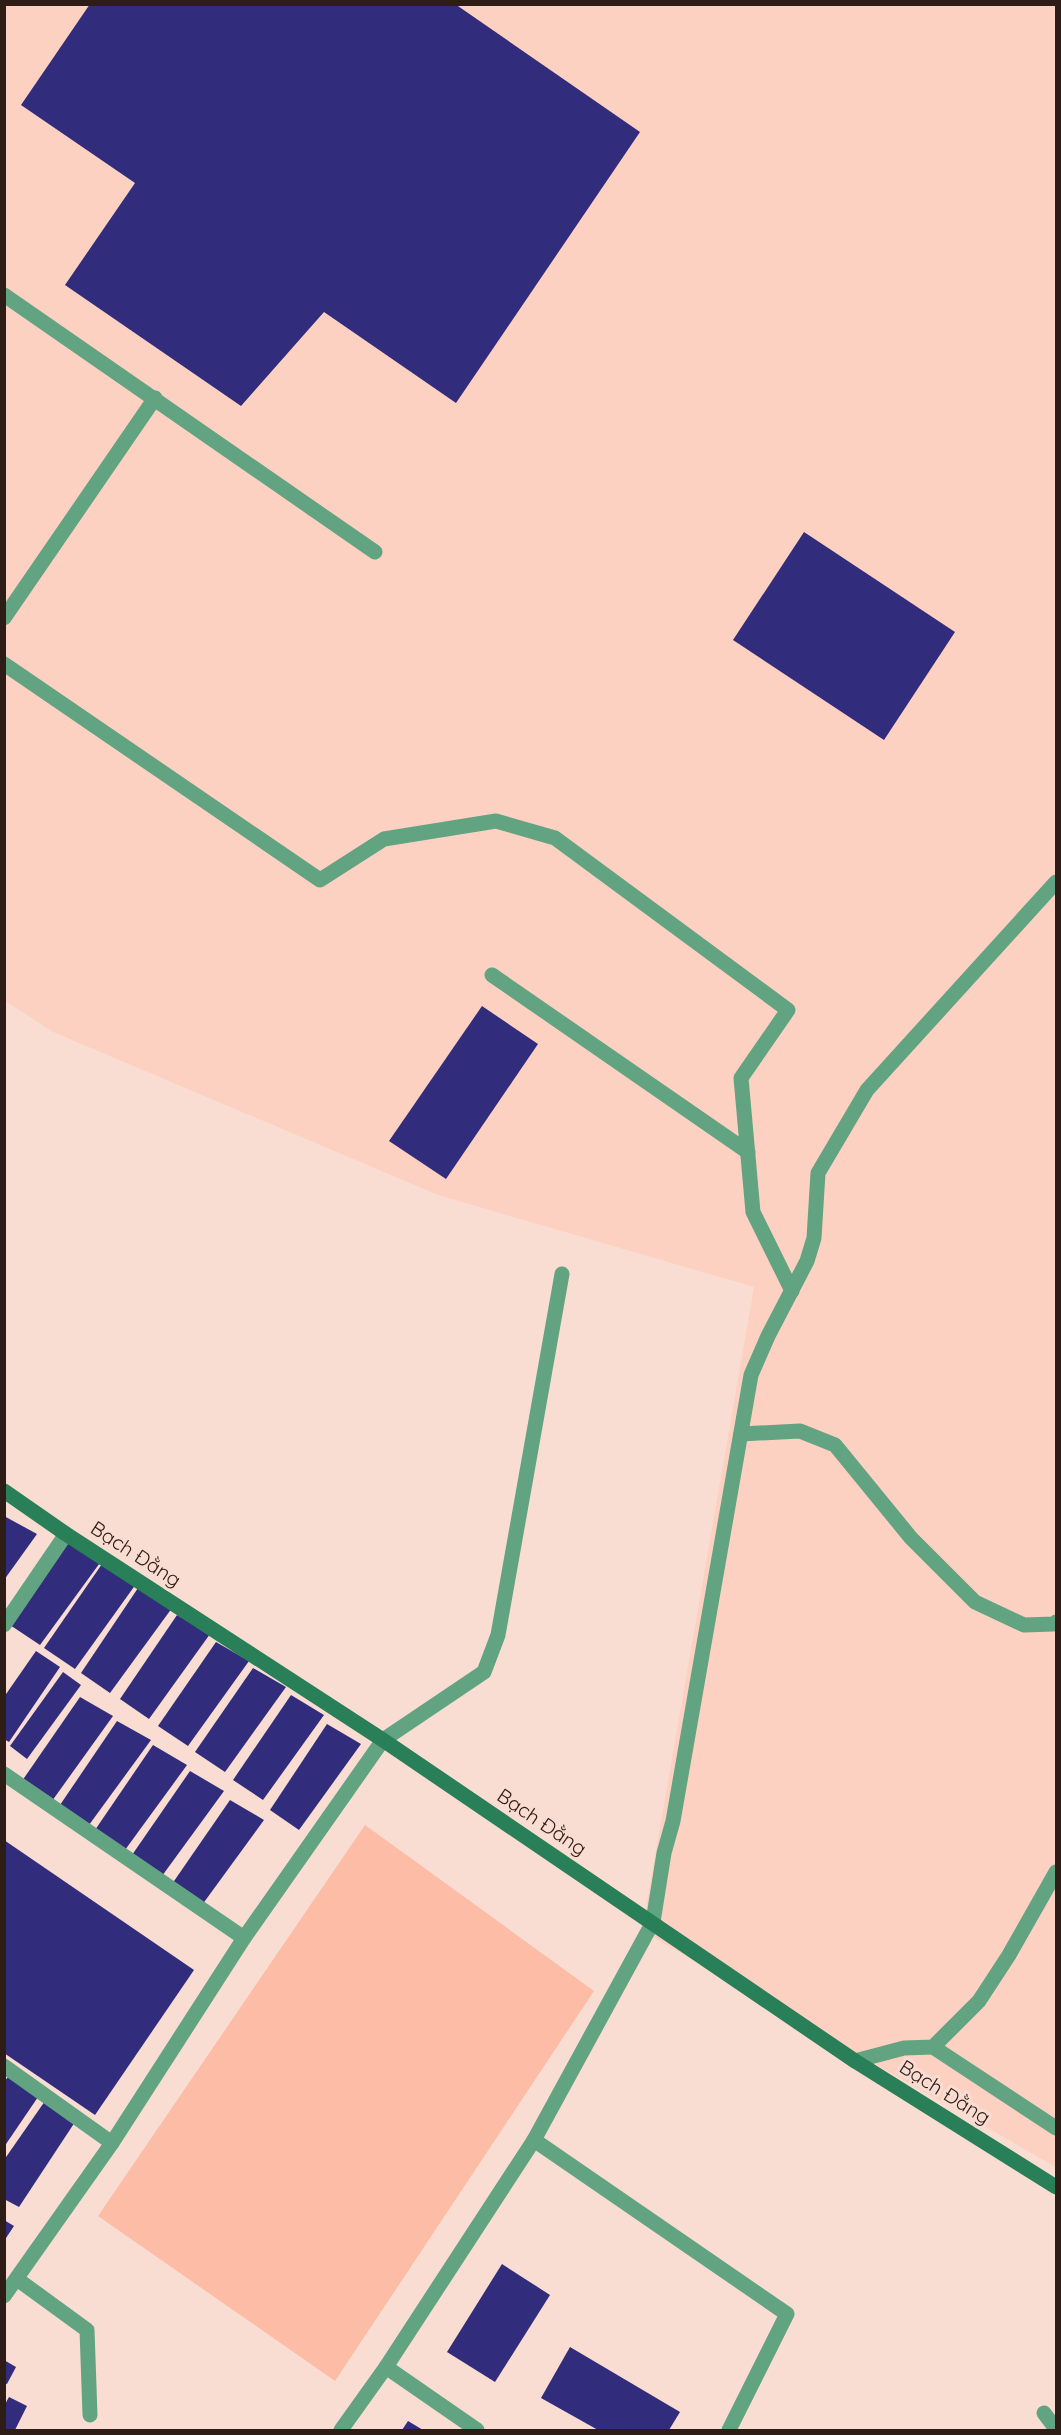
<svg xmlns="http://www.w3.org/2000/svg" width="1061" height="2435" viewBox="0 0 1061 2435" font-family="Quicksand,sans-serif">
<rect width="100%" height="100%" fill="#f9ddd3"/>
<polygon fill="#fdd1c2" points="4,5 1056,5 1056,2167 642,1931 754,1287 438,1195 53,1032 5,1001"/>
<polygon fill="#fdbca6" points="365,1825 594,1991 335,2381 98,2216"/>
<g fill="#312c7b">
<polygon points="90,4 455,4 640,132 456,403 324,312 241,406 65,285 135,183 21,105"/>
<polygon points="804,532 955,632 884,740 733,640"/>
<polygon points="482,1006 538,1044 446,1179 389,1141"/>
<polygon points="4,1516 37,1534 4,1580"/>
<polygon points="68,1540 102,1560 40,1645 10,1625"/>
<polygon points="102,1564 136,1584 75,1669 44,1648"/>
<polygon points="138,1588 172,1608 110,1693 81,1673"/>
<polygon points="177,1615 210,1634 149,1719 120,1699"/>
<polygon points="216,1642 249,1661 188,1746 158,1726"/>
<polygon points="36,1651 60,1667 9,1742 4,1739 4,1697"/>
<polygon points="253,1668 286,1687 225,1772 195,1752"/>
<polygon points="63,1672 81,1685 27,1759 10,1746"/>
<polygon points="291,1695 324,1715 263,1800 233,1780"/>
<polygon points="80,1697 113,1716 52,1801 22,1781"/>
<polygon points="117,1721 151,1740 89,1825 60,1805"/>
<polygon points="327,1724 361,1744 299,1830 270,1810"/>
<polygon points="153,1745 187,1765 125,1850 95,1830"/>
<polygon points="190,1771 224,1791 162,1876 132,1855"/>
<polygon points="230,1800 264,1820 202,1905 172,1884"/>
<polygon points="4,1840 194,1970 95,2115 4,2053"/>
<polygon points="8,2077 38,2097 4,2147 4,2082"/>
<polygon points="45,2101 75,2122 19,2207 4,2199 4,2160"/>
<polygon points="4,2220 14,2226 4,2241"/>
<polygon points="502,2264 550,2295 495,2382 447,2352"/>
<polygon points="570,2347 680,2412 669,2430 598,2430 541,2398"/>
<polygon points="4,2360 16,2367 7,2384 4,2383"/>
<polygon points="9,2397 27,2406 15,2430 4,2430 4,2406"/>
<polygon points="408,2421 423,2430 402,2430"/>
</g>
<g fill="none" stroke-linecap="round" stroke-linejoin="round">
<g stroke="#62a481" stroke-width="15">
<polyline points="4,295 375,552"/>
<polyline points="4,618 155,398"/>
<polyline points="4,664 320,880 384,839 496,821 555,838 788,1010 741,1078 753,1212 792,1291"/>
<polyline points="492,975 748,1152"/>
<polyline points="741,1434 800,1431 835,1445 911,1538 975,1602 1024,1625 1054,1624 1056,1622"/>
<polyline points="383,1740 484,1672 498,1635 562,1274"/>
<polyline points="933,2047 1056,2128"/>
<polyline points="855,2061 904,2048 933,2047 979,2001 1009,1955 1056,1872"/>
<polyline points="534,2140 787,2314 729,2430"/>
<polyline points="17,2279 87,2330 90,2415"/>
<polyline points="386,2367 534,2140 653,1922 664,1853 673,1821 751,1375 768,1336 807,1261 814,1238 818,1173 867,1090 1056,882"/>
<polyline points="341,2430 386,2367 477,2430"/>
</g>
<g stroke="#62a481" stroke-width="15">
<polyline points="4,1625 66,1534"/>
<polyline points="4,1774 244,1938"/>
<polyline points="4,2066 112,2143"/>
<polyline points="4,2296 112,2143 244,1938 383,1740"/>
<polyline points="1044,2413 1056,2429"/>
</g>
<polyline stroke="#287f58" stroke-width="15" points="4,1491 66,1534 383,1740 855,2061 1056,2187"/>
</g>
<g text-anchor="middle" stroke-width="6" stroke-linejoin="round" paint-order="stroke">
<g font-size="20" fill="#2e1d17" stroke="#f9ddd3">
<text transform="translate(136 1554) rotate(33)" y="7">Bạch Đằng</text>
<text transform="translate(542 1822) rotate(34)" y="7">Bạch Đằng</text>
<text transform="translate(945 2092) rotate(32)" y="7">Bạch Đằng</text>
</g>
</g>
<rect width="1061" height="2435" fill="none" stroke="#2e1d17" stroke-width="12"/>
</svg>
